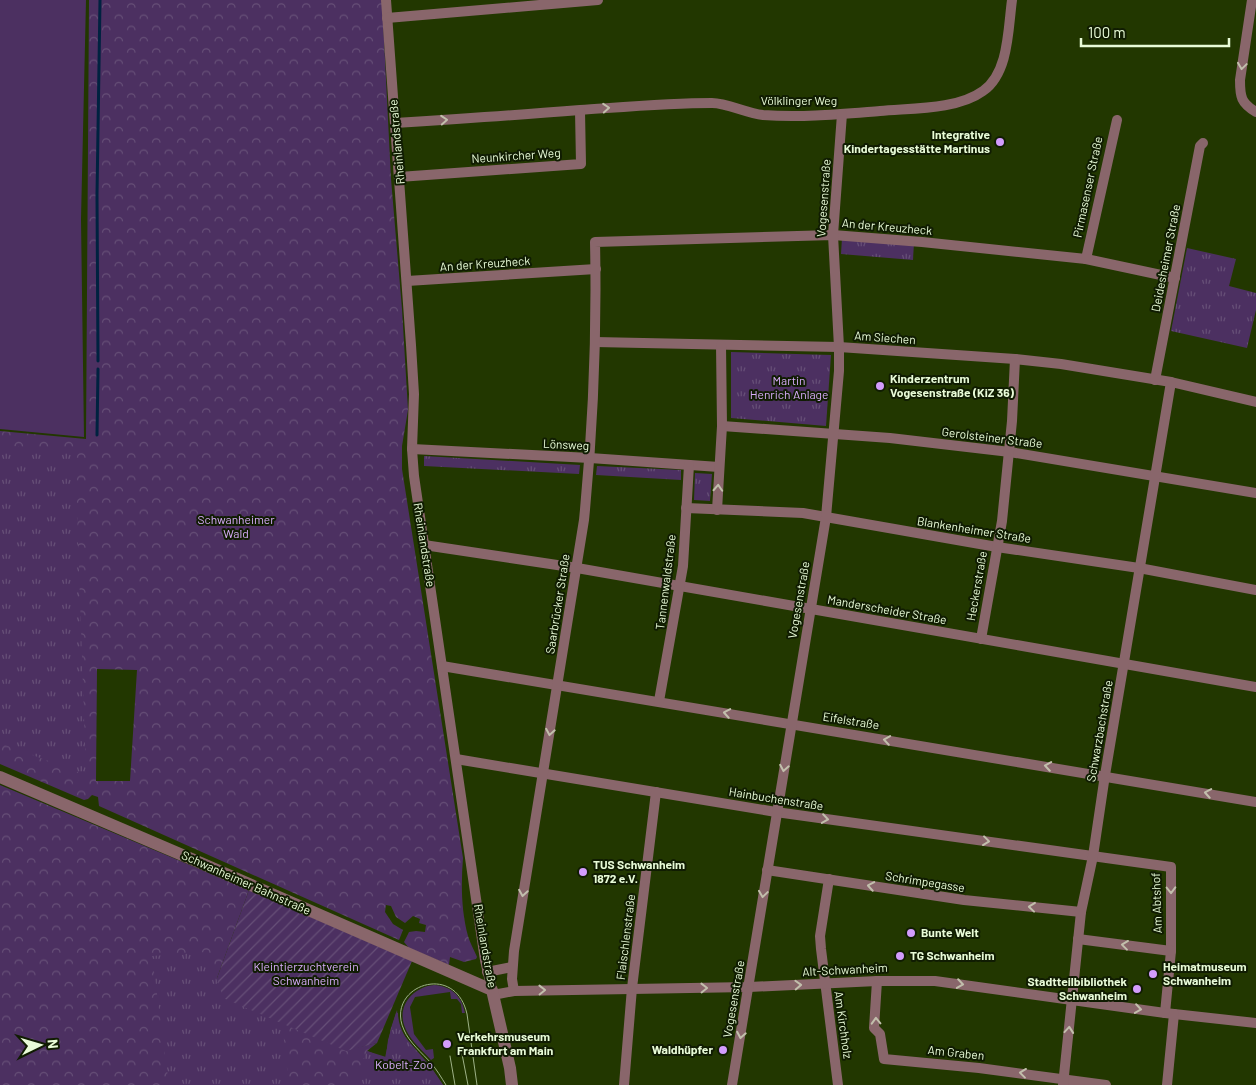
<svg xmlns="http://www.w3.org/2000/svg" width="1256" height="1085" viewBox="0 0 1256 1085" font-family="Barlow,sans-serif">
<defs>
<pattern id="forest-crowns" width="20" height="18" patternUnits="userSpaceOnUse" patternTransform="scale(1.25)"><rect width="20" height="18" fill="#4c3061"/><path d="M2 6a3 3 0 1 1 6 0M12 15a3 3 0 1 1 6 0" fill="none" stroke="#664f77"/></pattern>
<pattern id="park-tufts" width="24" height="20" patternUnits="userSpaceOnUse" patternTransform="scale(1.25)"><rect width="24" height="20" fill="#4c3061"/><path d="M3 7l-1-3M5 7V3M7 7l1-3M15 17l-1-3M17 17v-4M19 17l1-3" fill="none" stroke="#664f77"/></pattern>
<pattern id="garden-furrows" width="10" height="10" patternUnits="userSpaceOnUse" patternTransform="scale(1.25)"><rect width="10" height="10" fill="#4c3061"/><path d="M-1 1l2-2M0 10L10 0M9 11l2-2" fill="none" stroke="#664f77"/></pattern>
</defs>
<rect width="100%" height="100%" fill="#223700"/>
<g fill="#4c3061">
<polygon points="0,0 86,0 81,219 84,437 0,429"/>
<path d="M434,985C451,986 462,996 465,1013H462L461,1004L457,999H451L450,992L415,997L410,1007L414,1034L426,1050L433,1049L434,1058L431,1060C423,1051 411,1041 406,1030C395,1008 412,987 434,985Z"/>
</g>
<g fill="url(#forest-crowns)" fill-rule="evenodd">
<path d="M89,0H382L391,179L402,309L408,410L402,446V469L463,858C461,883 461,910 468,936C470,943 474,950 477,957L476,959L464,962L450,957L449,965L409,948L404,942L409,932L416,931L425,932L426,925L419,923L420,919L413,916L405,923L396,917L391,906L386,905L385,912L393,924L403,930L399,940L99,806L98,797L92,795L88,799L84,800L0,764V431L86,439ZM97,669L137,670L130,781H96Z"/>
<polygon points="0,785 249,890 217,978 346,1050 377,1043 367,1051 385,1058 391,1028 397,1010 399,1026 405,1037 431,1067 443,1085 0,1085"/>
</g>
<g fill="url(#park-tufts)">
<polygon points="842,238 914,242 913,260 841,254"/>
<polygon points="1187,248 1236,259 1229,286 1256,293 1256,310 1247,348 1171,331"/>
<polygon points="731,352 831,355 826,426 731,418"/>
<polygon points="0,445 75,452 86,775 0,743"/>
<polygon points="424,456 580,465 579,474 424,466"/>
<polygon points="597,466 681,470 681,480 596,475"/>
<polygon points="695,473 712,474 710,501 694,500"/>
<polygon points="207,952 223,998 282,1022 289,1085 169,1085 152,956"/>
<path d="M396,1013H398C398,1041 429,1061 443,1085H352L367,1051L386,1057L388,1040Z"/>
</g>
<polygon fill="url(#garden-furrows)" points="249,890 412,961 377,1043 346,1051 223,998 217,978"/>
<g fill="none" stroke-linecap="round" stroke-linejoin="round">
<g stroke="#002240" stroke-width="3">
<polyline points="98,361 97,195 100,0"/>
<polyline points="97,435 98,369"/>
</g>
<g stroke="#89666b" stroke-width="10">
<polyline points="386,0 411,345 414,394 412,449 414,476 485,960 492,990"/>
<path d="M1252,0L1240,80C1240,97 1241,103 1256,112"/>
<polyline points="387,18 598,0"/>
<path d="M395,123C457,119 518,115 580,110C624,107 668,103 712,103C727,103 746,113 763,115C802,118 842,114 880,111C911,108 957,110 983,91C1009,73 1008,29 1012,0"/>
<polyline points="399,177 581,164 580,111"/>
<polyline points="1086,259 1117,120"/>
<polyline points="407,281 596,269"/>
<polyline points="595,342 839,347 1015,359 1061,364 1171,382 1256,402"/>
<polyline points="1155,380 1200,146 1203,143"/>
<polyline points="722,426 890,438 1010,452 1256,493"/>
<polyline points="412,449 590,458 719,467"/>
<polyline points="686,508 803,513 997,547 1139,568 1256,590"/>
<polyline points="717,510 722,426 721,345"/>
<polyline points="424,545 577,568 1256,687"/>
<polyline points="981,639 1002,521 1012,421 1015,359"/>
<polyline points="442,666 1256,802"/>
<polyline points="659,701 683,566 689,465"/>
<polyline points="456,759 776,812 1171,867 1171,951 1165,1013"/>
<polyline points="767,870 964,900 1081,912"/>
<polyline points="829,879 820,936 821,949 838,1085"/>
<polyline points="1078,939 1171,951"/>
<polyline points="487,972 512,967"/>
<polyline points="877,981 874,1028 880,1034 884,1059 979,1068 1106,1085"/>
<path d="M514,991L512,979L514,951L584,520C593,428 597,335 595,242L833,235L922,242L1086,259L1175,278"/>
<polyline points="493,995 514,991 749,987 877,981 935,981 1165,1013 1256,1023"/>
<polyline points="624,1085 632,988 656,792"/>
<polyline points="732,1085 826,517 839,371 839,347 833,235 842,114"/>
<polyline points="1063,1085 1081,912 1093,856 1105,775 1171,382"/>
<polyline points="1167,1085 1174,1014"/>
</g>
<polyline stroke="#89666b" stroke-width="12" points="0,777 187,857 492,990 510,1068 512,1085"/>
<g stroke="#9eb287" stroke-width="1">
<polyline points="462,1054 468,1085"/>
<polyline points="450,1056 455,1085"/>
<path d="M446,1085C441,1077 437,1070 431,1063C422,1053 409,1042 404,1030C384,987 455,960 467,1014L477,1085"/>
</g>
</g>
<defs><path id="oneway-chevron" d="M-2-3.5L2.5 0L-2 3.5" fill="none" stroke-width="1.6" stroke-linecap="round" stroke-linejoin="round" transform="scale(1.25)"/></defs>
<g stroke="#c2bfac">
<use href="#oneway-chevron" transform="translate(1242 66) rotate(98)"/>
<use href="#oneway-chevron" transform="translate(606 108) rotate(-4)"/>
<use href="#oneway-chevron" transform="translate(444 120) rotate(-4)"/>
<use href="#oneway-chevron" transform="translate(718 488) rotate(-87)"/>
<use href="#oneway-chevron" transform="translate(727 713) rotate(-170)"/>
<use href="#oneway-chevron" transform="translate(550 732) rotate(100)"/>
<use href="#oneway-chevron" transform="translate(887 740) rotate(-171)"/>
<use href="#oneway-chevron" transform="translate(1048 766) rotate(-171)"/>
<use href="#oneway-chevron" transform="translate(784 768) rotate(100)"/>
<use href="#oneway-chevron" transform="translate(1208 793) rotate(-170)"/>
<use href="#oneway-chevron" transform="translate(825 819) rotate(8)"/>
<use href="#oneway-chevron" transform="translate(986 841) rotate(7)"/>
<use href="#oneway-chevron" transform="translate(871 886) rotate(-170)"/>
<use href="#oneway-chevron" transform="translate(1171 890) rotate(89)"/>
<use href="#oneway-chevron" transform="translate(523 893) rotate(99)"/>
<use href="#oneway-chevron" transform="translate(763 894) rotate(98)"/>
<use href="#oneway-chevron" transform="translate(1032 907) rotate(-174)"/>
<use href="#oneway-chevron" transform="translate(1125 945) rotate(-173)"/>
<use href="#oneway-chevron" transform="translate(960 984) rotate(8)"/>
<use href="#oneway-chevron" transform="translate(798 985) rotate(-2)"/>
<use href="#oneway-chevron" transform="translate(704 988) rotate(-1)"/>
<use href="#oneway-chevron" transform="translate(542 990) rotate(-1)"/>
<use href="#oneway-chevron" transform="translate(1138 1009) rotate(8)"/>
<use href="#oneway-chevron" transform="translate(876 1021) rotate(-92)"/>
<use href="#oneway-chevron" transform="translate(1069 1030) rotate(-85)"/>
<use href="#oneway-chevron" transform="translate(741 1035) rotate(100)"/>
<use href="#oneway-chevron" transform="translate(1023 1073) rotate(-173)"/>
</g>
<g fill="#d39cfd" stroke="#101c02" stroke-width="2">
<circle cx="1000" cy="142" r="5"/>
<circle cx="880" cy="386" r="5"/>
<circle cx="583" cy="872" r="5"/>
<circle cx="911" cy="933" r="5"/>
<circle cx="900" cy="956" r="5"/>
<circle cx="1153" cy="974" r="5"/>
<circle cx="1137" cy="989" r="5"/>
<circle cx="447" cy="1044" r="5"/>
<circle cx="723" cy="1050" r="5"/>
</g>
<g text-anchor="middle" stroke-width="4" stroke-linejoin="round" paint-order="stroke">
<g font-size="12" fill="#e8fbd7" stroke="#101c02">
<text x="799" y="105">Völklinger Weg</text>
<text transform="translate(397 142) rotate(-95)" y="4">Rheinlandstraße</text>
<text transform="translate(516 156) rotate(-4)" y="4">Neunkircher Weg</text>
<text transform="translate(1088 187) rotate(-78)" y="4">Pirmasenser Straße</text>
<text transform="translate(824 198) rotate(-86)" y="4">Vogesenstraße</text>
<text transform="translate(887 227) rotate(5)" y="4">An der Kreuzheck</text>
<text transform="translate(1166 258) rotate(-79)" y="4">Deidesheimer Straße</text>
<text transform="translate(485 264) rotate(-4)" y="4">An der Kreuzheck</text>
<text transform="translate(885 338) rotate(4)" y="4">Am Siechen</text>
<text transform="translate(992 438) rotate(7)" y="4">Gerolsteiner Straße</text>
<text transform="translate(566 445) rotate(3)" y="4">Lönsweg</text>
<text transform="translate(974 530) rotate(9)" y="4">Blankenheimer Straße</text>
<text transform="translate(424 545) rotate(81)" y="4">Rheinlandstraße</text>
<text transform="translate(666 582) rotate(-83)" y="4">Tannenwaldstraße</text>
<text transform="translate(977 586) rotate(-80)" y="4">Heckerstraße</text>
<text transform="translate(799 600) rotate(-80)" y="4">Vogesenstraße</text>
<text transform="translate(558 604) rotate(-81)" y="4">Saarbrücker Straße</text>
<text transform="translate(887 610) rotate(10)" y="4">Manderscheider Straße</text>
<text transform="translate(851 721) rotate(9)" y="4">Eifelstraße</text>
<text transform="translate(1100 731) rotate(-80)" y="4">Schwarzbachstraße</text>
<text transform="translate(776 799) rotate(9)" y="4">Hainbuchenstraße</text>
<text transform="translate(925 882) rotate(9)" y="4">Schrimpegasse</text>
<text transform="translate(246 883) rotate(24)" y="4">Schwanheimer Bahnstraße</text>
<text transform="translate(1157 903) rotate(-92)" y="4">Am Abtshof</text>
<text transform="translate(626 937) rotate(-83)" y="4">Flaischlenstraße</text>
<text transform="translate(485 946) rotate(80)" y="4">Rheinlandstraße</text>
<text transform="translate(845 970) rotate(-3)" y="4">Alt-Schwanheim</text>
<text transform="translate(734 999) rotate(-80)" y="4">Vogesenstraße</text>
<text transform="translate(843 1025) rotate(82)" y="4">Am Kirchholz</text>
<text transform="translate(956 1053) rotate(6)" y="4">Am Graben</text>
</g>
<g font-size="12" font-weight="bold" fill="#e8fbd7" stroke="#101c02" text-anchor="start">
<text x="990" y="139" text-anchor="end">Integrative<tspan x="990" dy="14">Kindertagesstätte Martinus</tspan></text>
<text x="890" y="383">Kinderzentrum<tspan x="890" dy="14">Vogesenstraße (KiZ 36)</tspan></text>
<text x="593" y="869">TUS Schwanheim<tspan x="593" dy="14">1872 e.V.</tspan></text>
<text x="921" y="937">Bunte Welt</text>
<text x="910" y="960">TG Schwanheim</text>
<text x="1163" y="971">Heimatmuseum<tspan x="1163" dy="14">Schwanheim</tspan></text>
<text x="1127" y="986" text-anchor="end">Stadtteilbibliothek<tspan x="1127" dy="14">Schwanheim</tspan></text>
<text x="457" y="1041">Verkehrsmuseum<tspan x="457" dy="14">Frankfurt am Main</tspan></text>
<text x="713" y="1054" text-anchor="end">Waldhüpfer</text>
</g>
<g font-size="12" fill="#d9adfc" stroke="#101c02">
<text x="789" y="385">Martin<tspan x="789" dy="14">Henrich Anlage</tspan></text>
<text x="236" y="524">Schwanheimer<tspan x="236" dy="14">Wald</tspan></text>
<text x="306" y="971">Kleintierzuchtverein<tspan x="306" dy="14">Schwanheim</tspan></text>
<text x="404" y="1069">Kobelt-Zoo</text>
</g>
</g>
<g transform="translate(40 1045) rotate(85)" stroke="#101c02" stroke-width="4" paint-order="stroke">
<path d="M0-4L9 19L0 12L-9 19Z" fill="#e8fbd7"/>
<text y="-8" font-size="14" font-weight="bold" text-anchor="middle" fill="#e8fbd7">N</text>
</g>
<path d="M1081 38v8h148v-8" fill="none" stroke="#e8fbd7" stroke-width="2.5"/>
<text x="1088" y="38" font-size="15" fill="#e8fbd7" stroke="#101c02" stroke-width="4" paint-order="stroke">100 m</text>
</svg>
